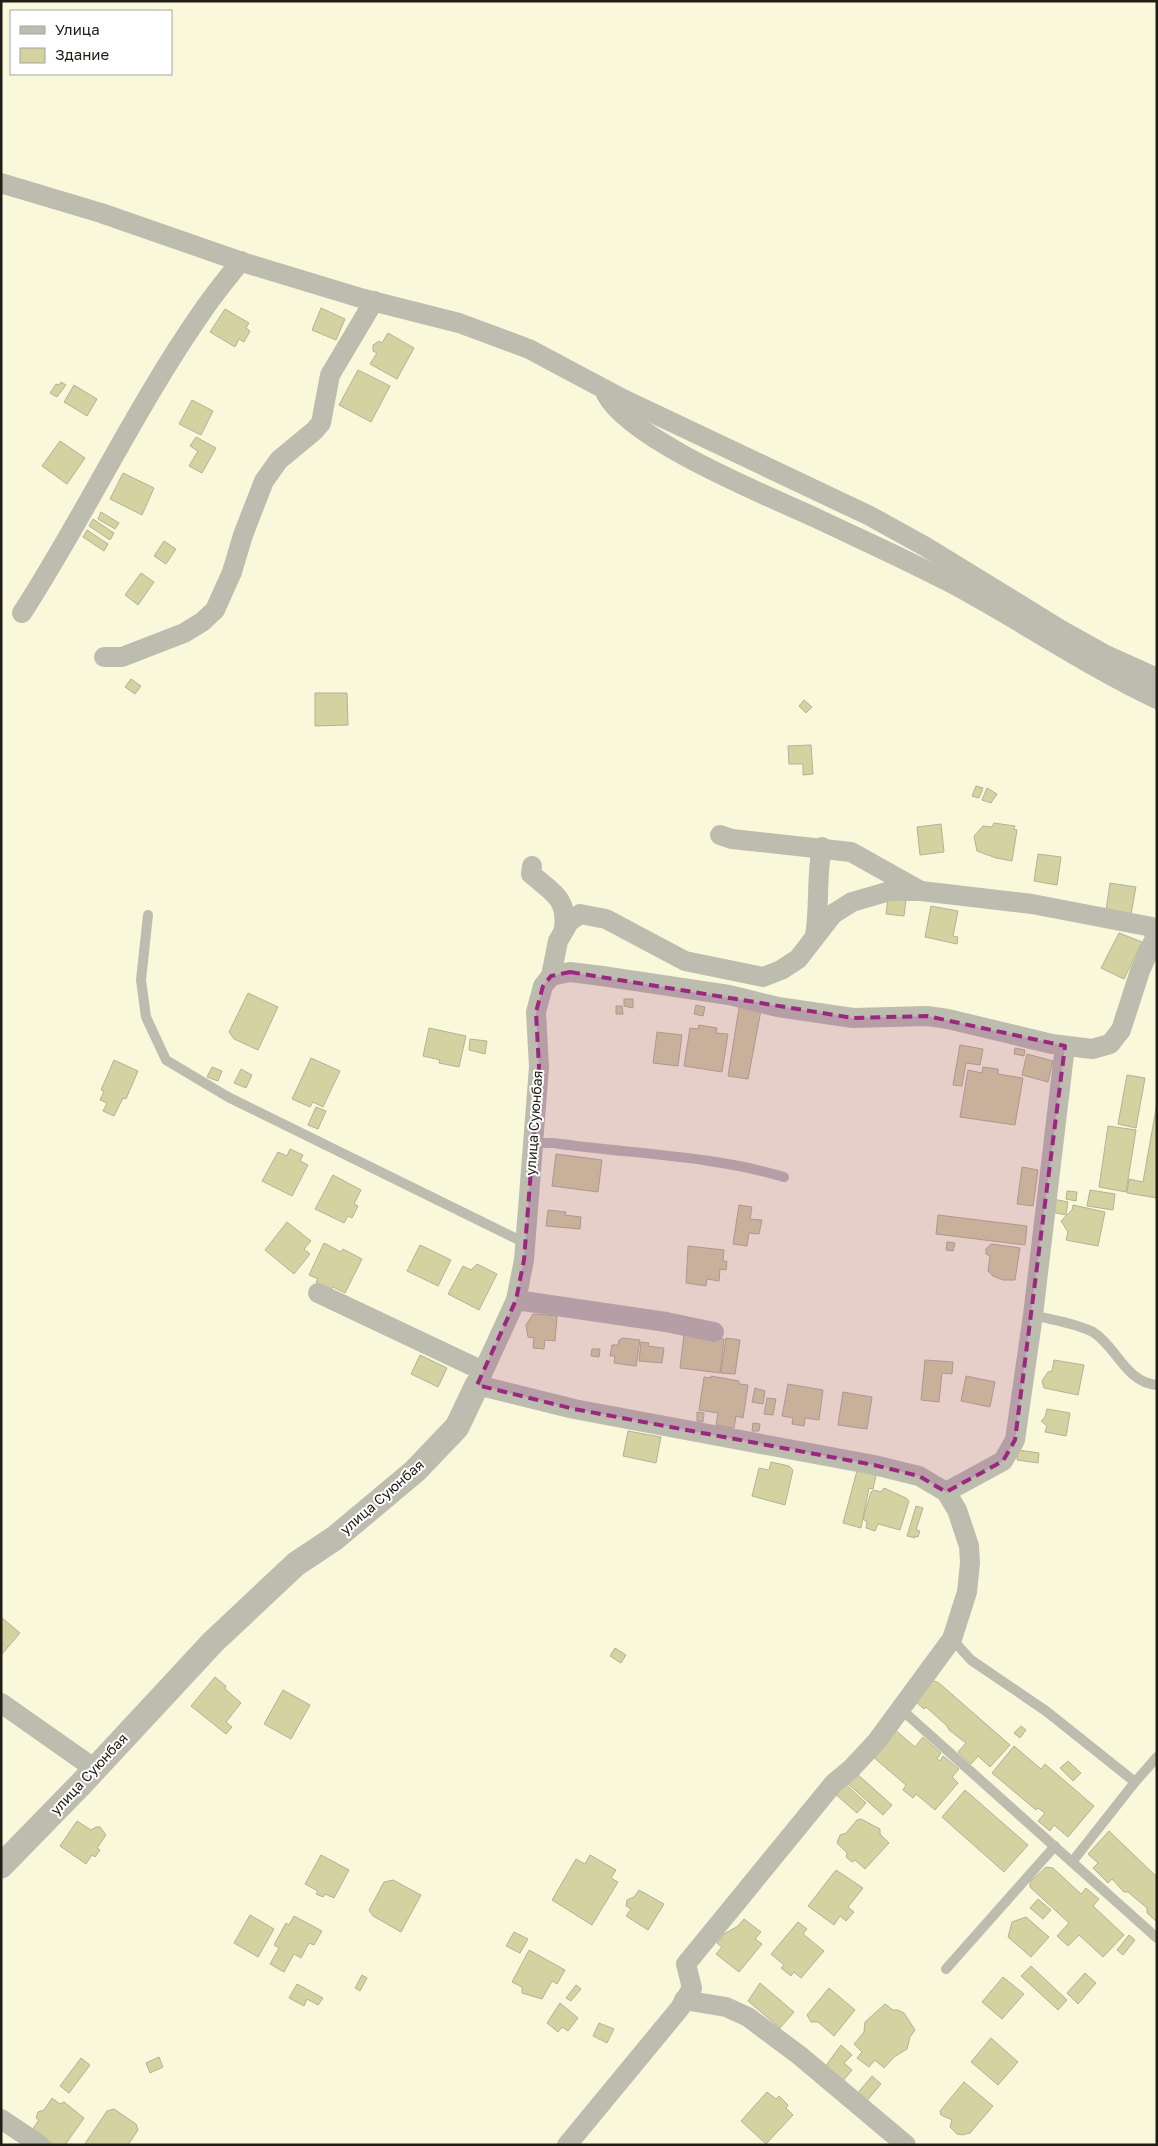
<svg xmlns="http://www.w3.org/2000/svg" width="1158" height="2146" viewBox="0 0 1158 2146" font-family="'Golos Text',sans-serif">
<rect width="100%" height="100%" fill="#f9f8db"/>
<g fill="#d4d2a1" stroke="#b4b296">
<polygon points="321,308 345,319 336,340 312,330"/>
<polygon points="225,309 249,323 246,328 250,331 244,342 239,339 235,347 210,332"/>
<polygon points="388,333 414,348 397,379 370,364 377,353 373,351 373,345 379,341 382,343"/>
<polygon points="358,370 390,386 371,422 339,405"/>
<polygon points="61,382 66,385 57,397 50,393 56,384 59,385"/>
<polygon points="74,385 97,399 87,416 64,402"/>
<polygon points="192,400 213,411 201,435 179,424"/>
<polygon points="196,437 216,448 202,473 189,466 198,451 190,446"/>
<polygon points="60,441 85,458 67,484 42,466"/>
<polygon points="123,473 154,488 142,515 110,499"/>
<polygon points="101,512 119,523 115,529 98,519"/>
<polygon points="93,519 114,533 110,540 89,526"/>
<polygon points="87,530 108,544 104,551 83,537"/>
<polygon points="164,541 176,549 166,564 154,556"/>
<polygon points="141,573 154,582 138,605 125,595"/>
<polygon points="131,679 141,686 135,694 125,687"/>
<polygon points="315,693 347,693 348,725 315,726"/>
<polygon points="804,700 812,707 806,713 799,706"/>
<polygon points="811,745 813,774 803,775 803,764 789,764 788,746"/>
<polygon points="976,786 983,788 979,798 972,796"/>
<polygon points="987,788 997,794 991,803 982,800"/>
<polygon points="994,823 1015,826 1014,829 1017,830 1012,861 996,858 977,851 974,836 983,826 992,827"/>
<polygon points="941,824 944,852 920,855 917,827"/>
<polygon points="1038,854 1061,857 1057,885 1034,881"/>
<polygon points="1110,883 1136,887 1131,914 1106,910"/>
<polygon points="888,898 906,899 904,916 886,914"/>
<polygon points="931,906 958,911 953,936 958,937 957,944 925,937"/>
<polygon points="1119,933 1142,942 1124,979 1101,968"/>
<polygon points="248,993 278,1007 258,1050 234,1039 229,1032"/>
<polygon points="624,999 633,999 633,1008 624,1006"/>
<polygon points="740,1002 762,1005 748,1079 728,1076"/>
<polygon points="696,1005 705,1007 703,1016 694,1014"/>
<polygon points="616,1006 622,1006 623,1014 616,1014"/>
<polygon points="699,1025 717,1028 716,1033 728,1034 722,1072 684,1066 690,1028 698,1029"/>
<polygon points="429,1028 466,1036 459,1067 439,1063 440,1060 423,1056"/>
<polygon points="657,1032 682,1035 678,1066 653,1063"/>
<polygon points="470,1039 487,1041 485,1054 469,1050"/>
<polygon points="960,1045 983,1049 980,1065 966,1063 962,1086 953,1085"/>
<polygon points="1015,1048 1025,1050 1024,1056 1014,1054"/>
<polygon points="1027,1054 1053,1061 1048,1082 1022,1075"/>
<polygon points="311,1058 340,1071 323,1107 313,1102 310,1107 292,1099"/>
<polygon points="114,1060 138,1071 126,1099 123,1098 114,1116 103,1111 107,1103 100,1100 104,1091 101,1090"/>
<polygon points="212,1067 222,1071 218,1081 207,1077"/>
<polygon points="983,1067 998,1069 998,1074 1023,1078 1015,1125 960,1117 968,1070 982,1073"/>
<polygon points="241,1069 252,1075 246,1088 234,1083"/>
<polygon points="1127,1075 1145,1078 1136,1128 1118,1124"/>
<polygon points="1157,1103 1157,1198 1127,1193 1129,1179 1143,1182"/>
<polygon points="316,1107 326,1111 318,1129 308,1125"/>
<polygon points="1108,1126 1136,1130 1126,1192 1099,1187"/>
<polygon points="290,1149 303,1155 300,1161 308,1165 292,1196 262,1181 278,1152 287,1156"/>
<polygon points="556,1154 602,1160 598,1192 552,1186"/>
<polygon points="1022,1167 1038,1170 1033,1206 1017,1204"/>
<polygon points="333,1175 361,1190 354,1204 358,1206 352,1218 348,1216 344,1223 315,1209"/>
<polygon points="1090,1190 1115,1194 1113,1210 1087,1206"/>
<polygon points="1067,1191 1077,1192 1076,1201 1066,1199"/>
<polygon points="1053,1199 1068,1202 1066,1215 1051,1212"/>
<polygon points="739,1205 752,1207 750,1219 762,1220 759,1234 749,1233 747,1246 733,1244"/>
<polygon points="1073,1205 1105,1212 1098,1246 1066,1240 1068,1232 1061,1221 1072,1210"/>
<polygon points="548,1210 566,1212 565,1215 581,1217 580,1229 546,1226"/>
<polygon points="938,1215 1027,1226 1025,1245 936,1234"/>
<polygon points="287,1222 311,1241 304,1249 310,1254 294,1274 265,1250"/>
<polygon points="947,1242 955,1243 953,1251 946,1250"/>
<polygon points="324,1243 341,1252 343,1249 362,1259 345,1293 333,1287 331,1290 316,1282 318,1279 309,1275"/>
<polygon points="991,1244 1020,1248 1015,1280 1003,1280 993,1276 988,1271 990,1256 986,1254 986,1249"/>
<polygon points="420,1245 451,1260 438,1286 407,1271"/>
<polygon points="688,1246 724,1250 723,1261 727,1261 726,1270 720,1269 719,1281 707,1279 706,1286 686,1283"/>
<polygon points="477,1264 497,1274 479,1310 448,1294 463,1266 471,1270"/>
<polygon points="533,1314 557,1316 555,1341 545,1340 544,1349 533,1348 534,1338 528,1337 526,1325"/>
<polygon points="684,1334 724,1339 720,1373 680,1368"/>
<polygon points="623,1338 640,1340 636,1366 614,1363 615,1356 610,1356 612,1345 618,1345 619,1340"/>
<polygon points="726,1338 740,1340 735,1374 721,1373"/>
<polygon points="641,1342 649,1343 648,1346 664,1348 662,1363 639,1361"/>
<polygon points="592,1349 600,1349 599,1357 591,1356"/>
<polygon points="420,1355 447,1368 438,1387 411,1374"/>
<polygon points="925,1360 953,1362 952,1374 942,1373 939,1402 921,1400"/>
<polygon points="1054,1360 1084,1365 1078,1395 1044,1388 1042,1381 1048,1372 1052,1371"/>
<polygon points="711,1376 739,1381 739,1384 748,1385 743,1418 736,1416 734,1428 716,1425 718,1413 699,1410 704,1377 711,1378"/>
<polygon points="966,1376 995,1382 990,1407 961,1401"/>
<polygon points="788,1384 823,1390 819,1420 805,1418 804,1426 792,1424 793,1418 782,1416"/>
<polygon points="755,1388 765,1391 763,1404 752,1402"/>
<polygon points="843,1392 872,1397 867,1429 838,1425"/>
<polygon points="767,1398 776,1399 773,1415 764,1414"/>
<polygon points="1047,1409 1070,1413 1066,1436 1045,1432 1047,1426 1041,1421 1045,1417"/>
<polygon points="697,1412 704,1413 703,1422 697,1421"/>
<polygon points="753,1423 760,1424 759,1431 752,1431"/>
<polygon points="628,1431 661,1437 656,1463 623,1456"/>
<polygon points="1018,1450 1039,1453 1038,1463 1017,1460"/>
<polygon points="771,1462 789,1466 793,1470 785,1505 752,1496 759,1468 769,1470"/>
<polygon points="858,1467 877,1471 873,1489 869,1488 861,1528 843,1523"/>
<polygon points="884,1488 906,1498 909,1501 900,1530 878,1524 875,1531 866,1528 867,1522 863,1519 871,1492 874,1490 881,1492"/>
<polygon points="916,1506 923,1508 916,1530 920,1531 918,1537 915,1536 915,1538 907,1536"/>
<polygon points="1,1617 20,1633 2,1654 1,1654"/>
<polygon points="615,1648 626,1655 621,1663 610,1656"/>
<polygon points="215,1677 226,1686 225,1689 241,1703 226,1722 232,1727 226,1734 191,1706"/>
<polygon points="932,1680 939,1683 1010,1745 990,1767 978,1756 971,1764 958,1752 966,1743 949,1730 947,1726 926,1707 924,1709 914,1700"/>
<polygon points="283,1690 310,1705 291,1739 264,1724"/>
<polygon points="1021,1726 1026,1730 1020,1738 1014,1733"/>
<polygon points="894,1729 915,1747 923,1737 941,1753 937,1759 940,1761 943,1756 959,1769 952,1777 958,1783 935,1810 916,1794 913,1798 903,1790 906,1785 872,1756"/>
<polygon points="1014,1746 1041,1769 1045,1764 1094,1806 1068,1837 1054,1825 1050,1831 1038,1821 1045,1813 1038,1808 1036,1810 992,1773"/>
<polygon points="1068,1761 1081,1773 1073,1781 1060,1768"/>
<polygon points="856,1773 892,1805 883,1815 847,1783"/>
<polygon points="842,1781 866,1803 857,1813 833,1792"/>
<polygon points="965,1790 1028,1845 1004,1872 942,1817"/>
<polygon points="861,1819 880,1829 880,1834 889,1843 865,1869 855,1860 852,1862 846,1857 847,1853 837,1843 840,1835 846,1833 857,1820"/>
<polygon points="77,1821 91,1830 96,1827 100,1827 106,1835 97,1848 100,1850 95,1857 92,1855 86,1864 60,1846"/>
<polygon points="1109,1831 1157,1877 1157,1922 1147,1913 1147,1908 1128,1892 1124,1892 1112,1879 1108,1883 1093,1868 1098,1863 1088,1854"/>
<polygon points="321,1855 349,1870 334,1898 325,1894 323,1897 316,1894 318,1891 305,1884"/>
<polygon points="590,1855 616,1870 611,1878 618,1882 592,1925 552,1900 576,1859 585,1864"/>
<polygon points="1046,1867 1053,1868 1081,1894 1086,1888 1099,1899 1093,1906 1124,1935 1103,1957 1079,1935 1068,1946 1057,1936 1069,1923 1030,1887 1030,1882"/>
<polygon points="836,1870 863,1888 848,1907 854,1912 846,1921 840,1916 834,1925 808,1906"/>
<polygon points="393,1880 421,1895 401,1932 373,1916 369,1910 384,1882"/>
<polygon points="639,1890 664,1904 648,1930 626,1916 631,1909 626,1906 627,1900 634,1897"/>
<polygon points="1038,1899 1051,1910 1043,1919 1030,1908"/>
<polygon points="250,1915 274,1929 258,1957 234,1943"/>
<polygon points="294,1916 322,1931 314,1945 309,1943 301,1958 294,1954 284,1972 270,1964 279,1948 274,1945 286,1923 289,1925"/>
<polygon points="1026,1917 1049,1937 1031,1957 1008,1937 1012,1922"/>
<polygon points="744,1919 761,1932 755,1939 762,1944 739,1972 716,1954 722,1947 717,1943 724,1934 738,1926"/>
<polygon points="798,1922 807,1929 803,1934 824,1951 801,1978 794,1972 791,1976 781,1968 784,1965 771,1954"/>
<polygon points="514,1932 528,1939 520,1953 506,1946"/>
<polygon points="1129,1935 1135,1940 1123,1955 1117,1950"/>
<polygon points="529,1950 565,1970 557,1984 552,1981 542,1999 522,1993 522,1987 512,1982"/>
<polygon points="1031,1966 1067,2000 1058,2010 1021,1976"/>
<polygon points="1085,1973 1096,1983 1078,2004 1067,1993"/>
<polygon points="362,1975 367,1978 360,1991 355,1988"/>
<polygon points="1003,1977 1024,1994 1002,2019 982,2002"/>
<polygon points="760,1983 794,2012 780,2028 748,2001"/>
<polygon points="297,1984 323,1998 318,2005 307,1999 304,2006 289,1998"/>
<polygon points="576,1985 581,1989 571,2001 566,1998"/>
<polygon points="829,1988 855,2010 834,2036 818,2022 811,2022 807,2015"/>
<polygon points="560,2003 578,2018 568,2031 562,2027 558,2032 547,2023"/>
<polygon points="885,2004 893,2010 898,2010 904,2013 915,2030 910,2037 907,2049 894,2057 884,2068 875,2060 869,2067 857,2058 862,2052 854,2044 864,2032 865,2022"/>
<polygon points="599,2023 614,2029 607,2043 593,2036"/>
<polygon points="991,2038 1018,2062 998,2085 971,2062"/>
<polygon points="841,2045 852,2055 844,2063 852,2070 842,2082 825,2067"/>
<polygon points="159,2057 163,2067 150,2073 146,2063"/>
<polygon points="81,2058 90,2065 69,2093 60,2086"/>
<polygon points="872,2076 881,2084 865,2103 856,2095"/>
<polygon points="964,2082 993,2106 970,2133 962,2135 957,2134 950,2127 952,2120 941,2115 940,2111"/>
<polygon points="767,2092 776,2099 779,2096 788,2105 786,2108 793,2115 766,2144 741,2121"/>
<polygon points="52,2098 60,2104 64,2102 84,2118 65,2145 54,2145 32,2130 39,2120 36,2118 38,2112 44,2110"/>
<polygon points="114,2109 136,2124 138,2130 128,2145 84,2145 107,2111"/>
</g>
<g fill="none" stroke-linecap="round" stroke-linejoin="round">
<g stroke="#bcbcaf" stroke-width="10">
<polyline points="148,915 141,980 146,1017 166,1060 228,1097 525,1243"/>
<path d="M533,1143H554C630,1154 711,1155 784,1177"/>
<path d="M1033,1315C1052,1320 1076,1323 1093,1332C1117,1347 1125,1382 1157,1385"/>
<polyline points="952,1639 971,1660 1046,1711 1135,1782 1072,1862"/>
<polyline points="902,1710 1157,1938"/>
<polyline points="1135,1782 1157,1757"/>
<polyline points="946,1969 1055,1846"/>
</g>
<g stroke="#bcbcaf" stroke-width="20">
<polyline points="1,183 101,213 242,262 364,299 459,323 529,349 623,399 870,516 926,547 1061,630 1104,654 1157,678"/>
<path d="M606,394C630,440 766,495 816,518C860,539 905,559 949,582C1019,619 1085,665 1157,699"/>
<path d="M22,613C86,514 136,406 204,309C215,293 228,277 241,261"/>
<polyline points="104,657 122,657 184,633 202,622 215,610 232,572 243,535 264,481 279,460 314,431 321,423 330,375 374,301"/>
<polyline points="720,835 732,839 851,852 919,890"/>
<path d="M532,866L531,874C552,892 568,898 564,929"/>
<path d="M815,936C820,906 816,877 822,847"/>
<polyline points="551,976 570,972 602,976 729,995 778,1007 853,1018 927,1016 948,1019 1052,1044 1092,1049 1110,1044 1121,1030 1140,971 1157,933"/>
<polyline points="318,1293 483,1371"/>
<polyline points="516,1300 666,1322 714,1332"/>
<polyline points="946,1492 1003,1461 1015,1440 1033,1315 1065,1046"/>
<polyline points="1,1703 95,1769"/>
<polyline points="684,2000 726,2007 748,2017 799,2055 906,2145"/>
<polyline points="1,2119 40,2145"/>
<polyline points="567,2145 680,2008 692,1988 686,1964 834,1783 851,1769 877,1741 952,1639 967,1592 970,1563 969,1546 957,1510 946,1492 919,1476 874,1465 574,1409 477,1385 516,1300 524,1260 539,1067 536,1012 543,986 551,976 558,941 569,922 580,914 606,919 685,961 763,977 781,970 798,959 833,914 852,902 890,891 921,891 1032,904 1157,928"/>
</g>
<polyline stroke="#bcbcaf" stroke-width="25" points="1,1866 82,1783 213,1642 296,1564 335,1538 415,1471 457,1427 477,1385"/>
</g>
<path fill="#9c2781" fill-opacity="0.2" stroke="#9c2781" stroke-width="4" stroke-dasharray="10 6" stroke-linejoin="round" d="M570,972L853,1018L927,1016L1065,1046L1015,1440L1003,1461L946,1492L919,1476L874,1465L574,1409L477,1385L516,1300L524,1260L539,1067L536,1012L543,986L551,976Z"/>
<g text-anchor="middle" stroke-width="4" stroke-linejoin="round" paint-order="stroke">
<g font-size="14" fill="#1f1e14" stroke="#fff">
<text transform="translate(534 1123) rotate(-86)" y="5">улица Суюнбая</text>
<text transform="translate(382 1497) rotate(-41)" y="5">улица Суюнбая</text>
<text transform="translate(89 1774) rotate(-47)" y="5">улица Суюнбая</text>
</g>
</g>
<rect width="1158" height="2146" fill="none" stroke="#1f1e14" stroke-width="5"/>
<rect x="10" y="10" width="162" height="65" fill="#ffffff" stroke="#a5a5a1"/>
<rect x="20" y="26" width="25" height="8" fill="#bcbcaf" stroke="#a5a5a1"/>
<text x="55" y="35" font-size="15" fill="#1f1e14">Улица</text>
<rect x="20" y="48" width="25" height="15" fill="#d4d2a1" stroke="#a5a5a1"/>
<text x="55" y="60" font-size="15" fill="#1f1e14">Здание</text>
</svg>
